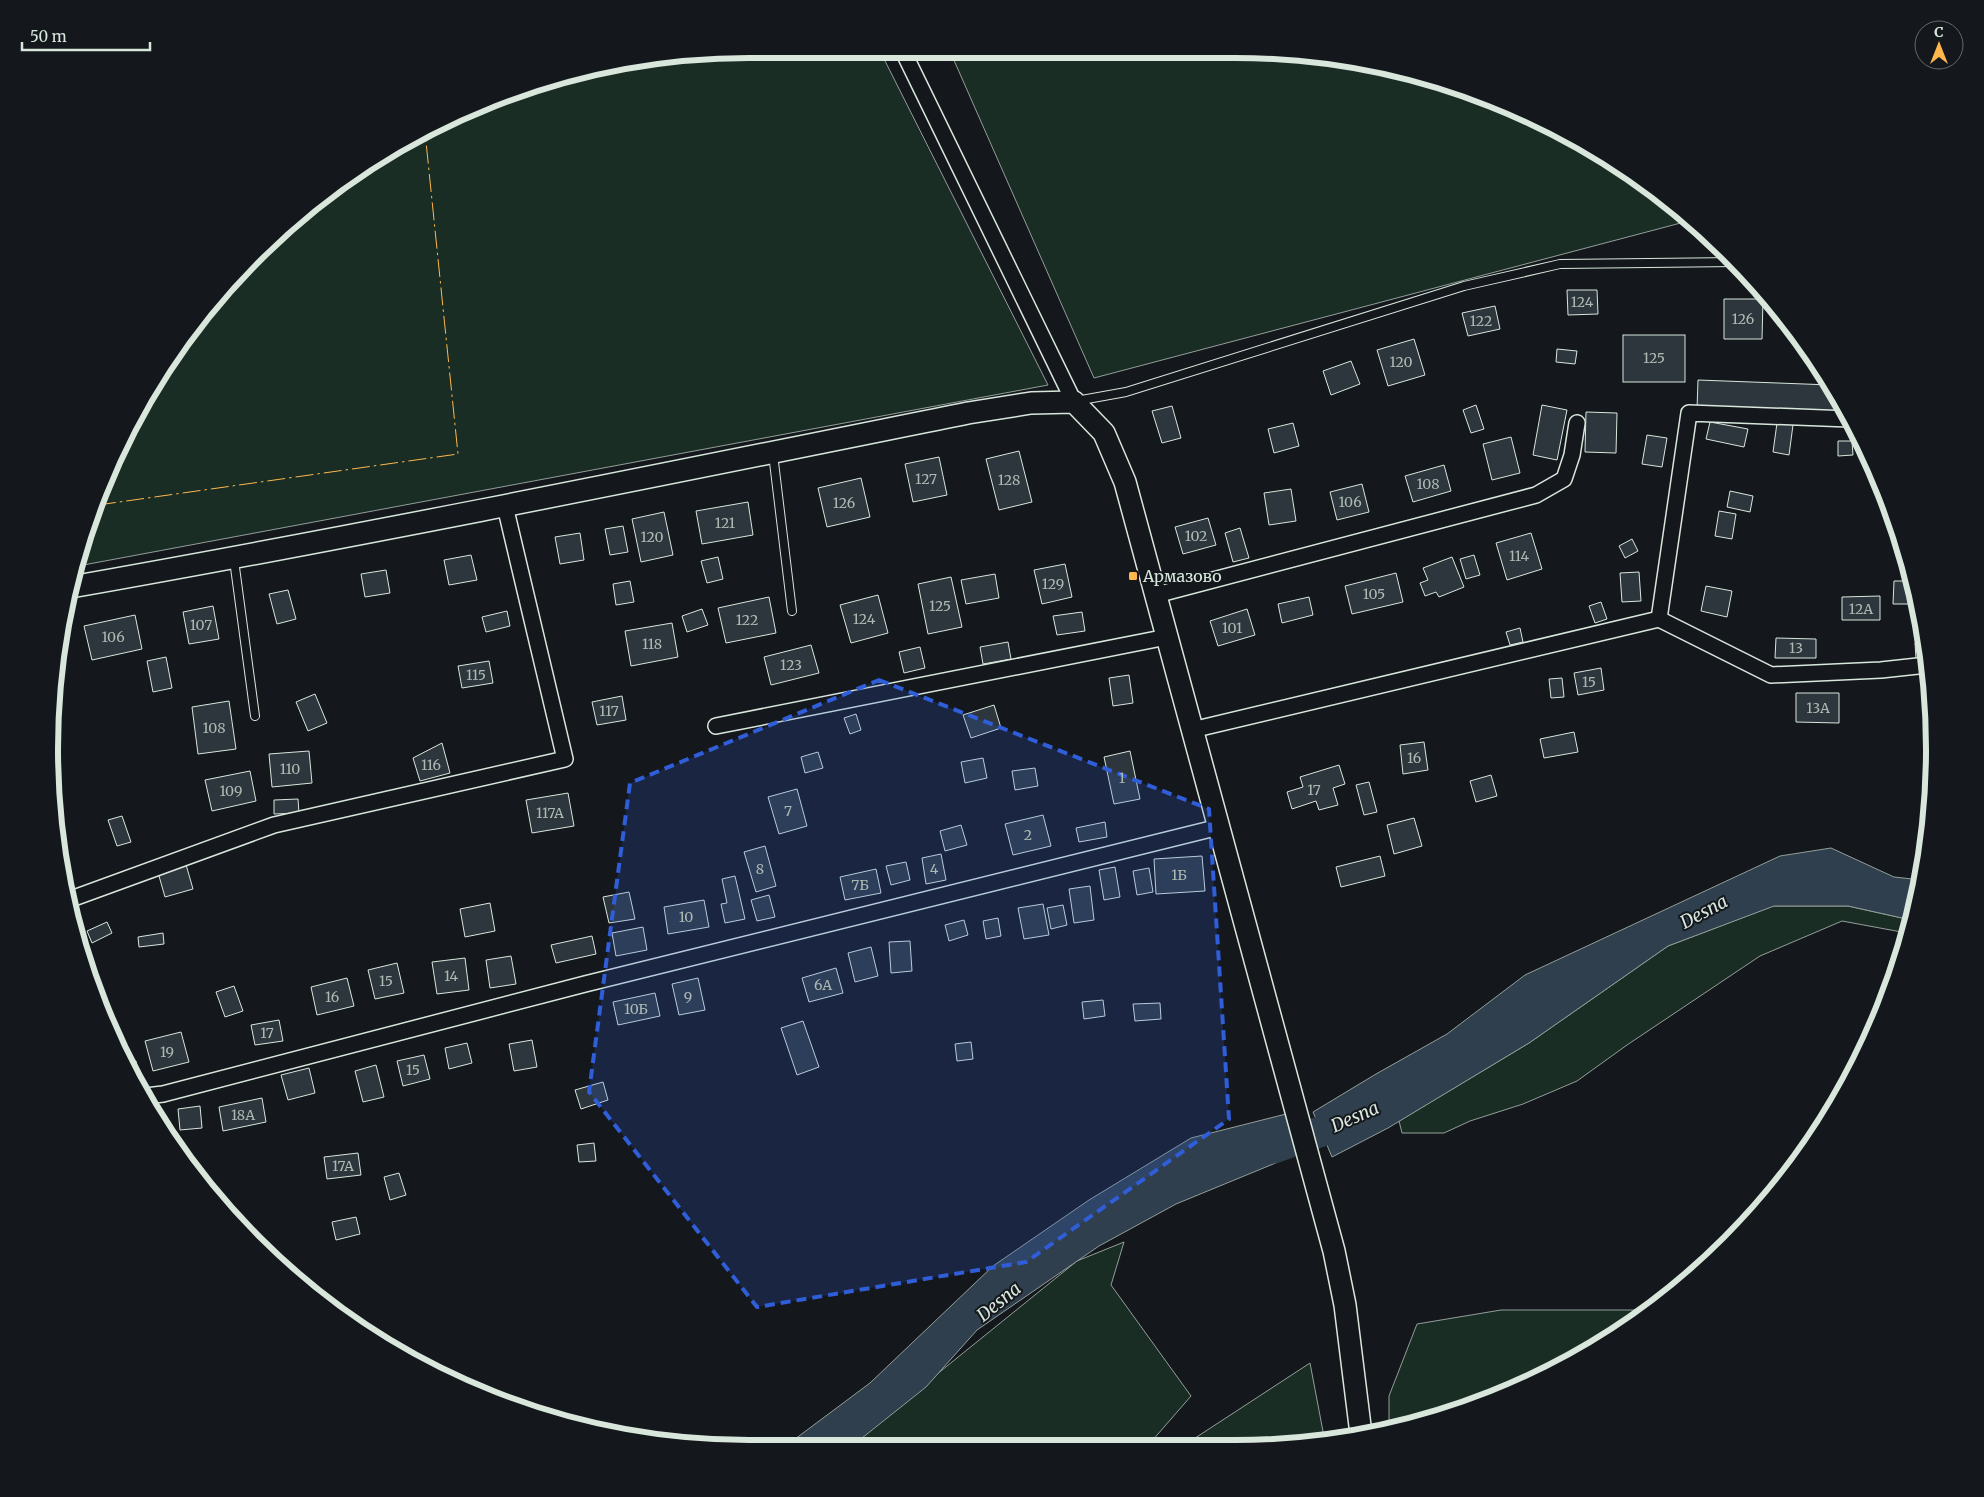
<svg xmlns="http://www.w3.org/2000/svg" width="1984" height="1497" viewBox="0 0 1984 1497" font-family="Merriweather,serif">
<rect width="100%" height="100%" fill="#14181c"/>
<g fill="#1a2d24" stroke="#939e99">
<polygon points="748,49 879,49 1048,385 78,566 121,439 167,360 254,254 398,143 567,73"/>
<polygon points="949,49 1281,50 1417,73 1545,121 1661,193 1692,220 1094,378"/>
<polygon points="1773,906 1848,906 1911,920 1907,933 1842,921 1760,956 1627,1045 1577,1081 1523,1104 1470,1121 1444,1133 1402,1133 1399,1121 1529,1043 1668,946"/>
<polygon points="1124,1242 1111,1285 1191,1396 1151,1442 853,1442 1077,1261"/>
<polygon points="1501,1310 1649,1310 1624,1330 1461,1411 1389,1428 1389,1396 1417,1324"/>
<polygon points="1310,1363 1325,1442 1189,1442"/>
</g>
<g fill="#2f3f4d" stroke="#939e99">
<polygon points="1831,848 1894,877 1922,880 1911,920 1848,906 1774,906 1668,946 1529,1043 1388,1128 1332,1157 1313,1112 1376,1074 1447,1034 1525,975 1780,856"/>
<polygon points="1290,1113 1300,1153 1176,1204 1099,1246 977,1330 926,1387 857,1442 791,1442 870,1383 993,1266 1089,1200 1191,1138"/>
</g>
<g fill="none" stroke-linecap="round" stroke-linejoin="round">
<polyline stroke="#2f3f4d" stroke-width="31" points="1274,1148 1362,1117"/>
</g>
<g fill="#2c363c" stroke="#d8e6dc">
<polygon points="1567,290 1597,290 1598,314 1568,315"/>
<polygon points="1724,299 1763,299 1762,339 1724,339"/>
<polygon points="1495,306 1500,329 1468,336 1462,313"/>
<rect x="1623" y="335" width="62" height="47"/>
<polygon points="1414,339 1425,375 1388,386 1377,350"/>
<polygon points="1557,349 1577,351 1575,364 1556,362"/>
<polygon points="1351,361 1360,384 1331,395 1323,371"/>
<polygon points="1698,380 1831,385 1847,414 1697,409"/>
<polygon points="1476,405 1484,429 1471,433 1463,410"/>
<polygon points="1542,405 1567,410 1557,460 1533,455"/>
<polygon points="1172,406 1181,438 1162,443 1152,411"/>
<polygon points="1586,412 1617,413 1616,453 1585,452"/>
<polygon points="1710,422 1748,429 1744,447 1706,439"/>
<polygon points="1293,423 1299,446 1274,453 1268,429"/>
<polygon points="1777,423 1793,425 1789,455 1773,452"/>
<polygon points="1647,435 1667,438 1662,467 1642,464"/>
<polygon points="1511,437 1520,473 1492,480 1483,444"/>
<polygon points="1838,441 1852,441 1853,455 1838,456"/>
<polygon points="1019,451 1032,502 999,510 986,459"/>
<polygon points="939,457 947,495 913,502 905,464"/>
<polygon points="1444,465 1451,491 1413,502 1405,476"/>
<polygon points="861,478 870,517 827,527 818,488"/>
<polygon points="1362,484 1369,512 1337,520 1330,492"/>
<polygon points="1291,489 1296,521 1269,525 1264,493"/>
<polygon points="1730,491 1753,496 1750,512 1727,507"/>
<polygon points="748,502 753,535 702,544 696,511"/>
<polygon points="1719,511 1736,514 1732,539 1715,536"/>
<polygon points="664,512 673,555 641,562 632,519"/>
<polygon points="1208,518 1216,545 1183,554 1175,527"/>
<polygon points="623,526 628,552 610,555 605,529"/>
<polygon points="1240,528 1249,558 1233,562 1225,533"/>
<polygon points="580,533 584,560 560,564 555,537"/>
<polygon points="1531,533 1542,569 1507,580 1496,543"/>
<polygon points="1632,539 1638,551 1625,558 1619,546"/>
<polygon points="471,555 477,580 449,585 444,560"/>
<polygon points="1474,555 1480,575 1466,579 1460,559"/>
<polygon points="718,557 723,579 707,583 701,561"/>
<polygon points="1452,557 1464,587 1439,597 1436,592 1425,596 1420,583 1428,580 1423,568"/>
<polygon points="1065,564 1072,597 1042,604 1034,570"/>
<polygon points="386,570 390,593 365,597 361,574"/>
<polygon points="1639,572 1641,601 1622,602 1620,573"/>
<polygon points="1396,573 1403,602 1352,614 1345,586"/>
<polygon points="995,574 999,598 966,604 961,580"/>
<polygon points="951,577 962,627 928,634 918,584"/>
<polygon points="630,581 634,602 616,605 613,584"/>
<polygon points="1894,581 1912,581 1919,604 1893,604"/>
<polygon points="1706,586 1732,591 1727,617 1701,611"/>
<polygon points="288,590 296,619 277,624 269,594"/>
<polygon points="878,595 888,633 851,643 840,605"/>
<polygon points="1880,596 1880,620 1842,620 1842,597"/>
<polygon points="769,597 776,633 726,643 718,608"/>
<polygon points="1309,597 1313,615 1282,623 1278,604"/>
<polygon points="1601,602 1607,619 1595,623 1589,606"/>
<polygon points="213,606 219,639 189,644 183,612"/>
<polygon points="702,609 708,625 687,632 682,616"/>
<polygon points="1247,609 1255,635 1218,646 1210,621"/>
<polygon points="507,611 510,626 486,632 482,617"/>
<polygon points="1082,612 1085,631 1057,635 1053,616"/>
<polygon points="135,615 142,649 92,660 84,626"/>
<polygon points="672,623 678,657 631,666 625,631"/>
<polygon points="1520,628 1523,642 1510,645 1506,632"/>
<polygon points="1776,638 1816,639 1816,658 1775,658"/>
<polygon points="1008,642 1011,659 983,664 980,647"/>
<polygon points="1925,642 1926,658 1916,659 1915,643"/>
<polygon points="811,645 819,673 771,685 764,657"/>
<polygon points="920,647 925,668 904,673 899,652"/>
<polygon points="166,657 172,688 153,692 147,661"/>
<polygon points="489,661 493,683 462,688 458,666"/>
<polygon points="1601,668 1604,690 1578,695 1574,673"/>
<polygon points="1129,675 1133,703 1113,706 1109,678"/>
<polygon points="1562,678 1564,697 1551,698 1549,679"/>
<polygon points="1796,693 1839,693 1839,723 1796,722"/>
<polygon points="315,694 327,723 308,731 296,702"/>
<polygon points="622,696 626,720 597,725 592,702"/>
<polygon points="229,701 236,749 198,754 192,707"/>
<polygon points="994,705 1001,728 971,738 963,715"/>
<polygon points="856,714 861,730 850,734 844,718"/>
<polygon points="1574,732 1578,752 1544,758 1540,739"/>
<polygon points="1424,742 1428,770 1403,774 1400,745"/>
<polygon points="442,743 450,773 420,781 413,758"/>
<polygon points="309,751 312,783 272,787 269,754"/>
<polygon points="1130,751 1140,799 1114,804 1104,757"/>
<polygon points="818,752 823,768 805,773 801,757"/>
<polygon points="983,758 987,778 965,783 961,762"/>
<polygon points="1339,765 1345,784 1333,788 1338,805 1319,810 1316,801 1292,809 1287,792 1303,787 1300,777"/>
<polygon points="1035,768 1038,786 1015,790 1012,771"/>
<polygon points="250,771 256,801 212,811 205,780"/>
<polygon points="1491,775 1497,796 1476,802 1470,781"/>
<polygon points="1369,782 1377,812 1364,815 1356,785"/>
<polygon points="797,789 807,826 779,834 768,797"/>
<polygon points="568,793 574,826 532,833 526,800"/>
<polygon points="298,799 299,813 274,814 274,800"/>
<polygon points="1043,815 1051,846 1013,855 1005,824"/>
<polygon points="122,816 131,842 117,846 108,820"/>
<polygon points="1414,818 1422,846 1394,854 1387,825"/>
<polygon points="1105,822 1107,837 1079,842 1076,828"/>
<polygon points="961,825 967,845 945,851 940,831"/>
<polygon points="765,846 776,886 756,892 744,852"/>
<polygon points="941,854 946,880 926,884 922,858"/>
<polygon points="1202,856 1205,891 1156,894 1154,859"/>
<polygon points="1380,856 1385,876 1341,887 1336,867"/>
<polygon points="185,861 193,889 165,897 157,869"/>
<polygon points="906,862 910,880 891,885 886,866"/>
<polygon points="1115,867 1120,897 1104,900 1099,870"/>
<polygon points="1149,868 1153,892 1137,895 1133,871"/>
<polygon points="876,869 881,893 845,900 840,877"/>
<polygon points="735,876 745,919 725,923 721,904 727,903 722,879"/>
<polygon points="1090,886 1094,920 1074,923 1069,889"/>
<polygon points="629,892 635,919 609,923 603,897"/>
<polygon points="769,895 775,917 757,921 751,900"/>
<polygon points="704,900 709,927 668,934 664,907"/>
<polygon points="490,903 495,931 465,937 460,909"/>
<polygon points="1043,904 1049,935 1024,939 1018,908"/>
<polygon points="1063,905 1067,925 1051,929 1047,908"/>
<polygon points="998,918 1001,936 986,939 983,921"/>
<polygon points="964,920 968,935 949,941 945,925"/>
<polygon points="107,922 112,933 92,943 87,931"/>
<polygon points="643,927 647,950 616,956 612,933"/>
<polygon points="163,933 164,944 139,947 138,937"/>
<polygon points="592,936 596,954 556,963 551,945"/>
<polygon points="910,941 912,971 891,973 889,942"/>
<polygon points="871,947 878,976 855,982 848,953"/>
<polygon points="511,956 516,984 490,988 486,960"/>
<polygon points="465,958 469,990 437,994 432,962"/>
<polygon points="397,963 404,993 375,999 368,970"/>
<polygon points="836,968 843,993 809,1002 802,978"/>
<polygon points="347,978 354,1006 317,1015 311,987"/>
<polygon points="698,978 705,1010 679,1015 672,984"/>
<polygon points="234,986 243,1011 225,1017 216,992"/>
<polygon points="655,993 660,1016 618,1025 613,1002"/>
<polygon points="1103,1000 1105,1016 1084,1019 1082,1002"/>
<polygon points="1160,1003 1161,1019 1135,1021 1133,1004"/>
<polygon points="279,1020 283,1041 255,1045 251,1025"/>
<polygon points="803,1021 819,1067 797,1075 781,1028"/>
<polygon points="181,1032 189,1062 153,1071 145,1041"/>
<polygon points="532,1040 537,1067 514,1071 509,1044"/>
<polygon points="971,1042 973,1059 957,1061 955,1044"/>
<polygon points="467,1043 472,1063 449,1069 445,1048"/>
<polygon points="424,1055 430,1079 403,1086 397,1061"/>
<polygon points="136,1061 138,1076 136,1076 130,1062"/>
<polygon points="376,1065 384,1097 363,1102 355,1071"/>
<polygon points="309,1068 315,1093 288,1100 281,1075"/>
<polygon points="603,1082 608,1100 581,1109 575,1090"/>
<polygon points="262,1098 266,1122 223,1131 219,1107"/>
<polygon points="200,1106 202,1128 180,1130 178,1109"/>
<polygon points="594,1143 596,1161 579,1162 577,1145"/>
<polygon points="358,1153 361,1175 327,1179 324,1157"/>
<polygon points="399,1173 406,1195 390,1200 384,1177"/>
<polygon points="356,1217 360,1234 336,1240 332,1222"/>
</g>
<g fill="none" stroke-linecap="round" stroke-linejoin="round">
<g stroke="#d8e6dc" stroke-width="10">
<g id="lane">
<polyline points="1076,401 1126,392 1464,286 1560,264 1737,262"/>
<polyline points="773,454 792,611"/>
<polyline points="234,560 255,716"/>
</g>
</g>
<g stroke="#d8e6dc" stroke-width="18">
<g id="street">
<polyline points="902,49 1074,402"/>
<polyline points="1156,595 1536,495 1564,479 1572,455 1577,423"/>
<polyline points="1659,619 1771,675 1881,670 1927,665"/>
<polyline points="716,726 1167,637"/>
<polyline points="1192,730 1659,619 1689,413 1849,419"/>
<polyline points="71,899 274,825 565,759 505,506"/>
<polyline points="146,1096 163,1094 585,984 1219,827"/>
</g>
</g>
<g stroke="#d8e6dc" stroke-width="24">
<path id="secondary" d="M71,587C371,534 670,473 968,413L1031,403L1074,402L1104,433L1125,482L1334,1251L1345,1305L1361,1434"/>
</g>
<use href="#lane" stroke="#14181c" stroke-width="8"/>
<use href="#street" stroke="#14181c" stroke-width="15"/>
<use href="#secondary" stroke="#14181c" stroke-width="21"/>
<polyline stroke="#ffb74d" stroke-width="1" stroke-dasharray="18 4 2.5 4" stroke-linecap="butt" points="98,505 458,454 425,132"/>
</g>
<path fill="#305dd8" fill-opacity="0.2" stroke="#305dd8" stroke-width="4" stroke-dasharray="10 6" stroke-linejoin="round" d="M879,680L1209,809L1229,1119L1026,1262L757,1307L589,1092L630,783Z"/>
<rect fill="#ffb74d" stroke="#14181c" stroke-width="2" x="1128" y="571" width="10" height="10" rx="2.5"/>
<g text-anchor="middle" stroke-width="4" stroke-linejoin="round" paint-order="stroke">
<g font-size="14" fill="#adbab4">
<text x="1582" y="307">124</text>
<text x="1743" y="324">126</text>
<text x="1481" y="326">122</text>
<text x="1654" y="363">125</text>
<text x="1401" y="367">120</text>
<text x="926" y="484">127</text>
<text x="1009" y="485">128</text>
<text x="1428" y="489">108</text>
<text x="1350" y="507">106</text>
<text x="844" y="508">126</text>
<text x="725" y="528">121</text>
<text x="1196" y="541">102</text>
<text x="652" y="542">120</text>
<text x="1519" y="561">114</text>
<text x="1053" y="589">129</text>
<text x="1374" y="599">105</text>
<text x="940" y="611">125</text>
<text x="1861" y="614">12А</text>
<text x="864" y="624">124</text>
<text x="747" y="625">122</text>
<text x="201" y="630">107</text>
<text x="1232" y="633">101</text>
<text x="113" y="642">106</text>
<text x="652" y="649">118</text>
<text x="1796" y="653">13</text>
<text x="791" y="670">123</text>
<text x="476" y="680">115</text>
<text x="1589" y="687">15</text>
<text x="1818" y="713">13А</text>
<text x="609" y="716">117</text>
<text x="214" y="733">108</text>
<text x="1414" y="763">16</text>
<text x="431" y="770">116</text>
<text x="290" y="774">110</text>
<text x="1122" y="783">1</text>
<text x="1314" y="795">17</text>
<text x="231" y="796">109</text>
<text x="788" y="816">7</text>
<text x="550" y="818">117А</text>
<text x="1028" y="840">2</text>
<text x="760" y="874">8</text>
<text x="934" y="874">4</text>
<text x="1179" y="880">1Б</text>
<text x="860" y="890">7Б</text>
<text x="686" y="922">10</text>
<text x="451" y="981">14</text>
<text x="386" y="986">15</text>
<text x="823" y="990">6А</text>
<text x="332" y="1002">16</text>
<text x="688" y="1002">9</text>
<text x="636" y="1014">10Б</text>
<text x="267" y="1038">17</text>
<text x="167" y="1057">19</text>
<text x="413" y="1075">15</text>
<text x="243" y="1120">18А</text>
<text x="343" y="1171">17А</text>
</g>
<g font-size="16" fill="#d8e6dc" stroke="#14181c" text-anchor="start">
<text x="1143" y="582">Армазово</text>
</g>
<g font-size="18" font-style="italic" fill="#d8e6dc" stroke="#14181c">
<text transform="translate(1704 912) rotate(-28)" y="6">Desna</text>
<text transform="translate(1355 1117) rotate(-24)" y="6">Desna</text>
<text transform="translate(999 1302) rotate(-39)" y="6">Desna</text>
</g>
</g>
<path d="M0 0H1984V1497H0ZM749 58H1235A691 691 0 0 1 1926 749V749A691 691 0 0 1 1235 1440H749A691 691 0 0 1 58 749V749A691 691 0 0 1 749 58Z" fill="#14181c" fill-rule="evenodd"/>
<path fill="none" stroke="#d8e6dc" stroke-width="6" d="M749 58H1235A691 691 0 0 1 1926 749V749A691 691 0 0 1 1235 1440H749A691 691 0 0 1 58 749V749A691 691 0 0 1 749 58Z"/>
<g transform="translate(1939 45)"><circle r="24" fill="#14181c" stroke="#626a69"/>
<path d="M0-4L9 19L0 12L-9 19Z" fill="#ffb74d"/>
<text y="-8" font-size="14" font-weight="bold" text-anchor="middle" fill="#d8e6dc">С</text>
</g>
<path d="M22 42v8h128v-8" fill="none" stroke="#d8e6dc" stroke-width="2.5"/>
<text x="30" y="42" font-size="15" fill="#d8e6dc" stroke="#14181c" stroke-width="4" paint-order="stroke">50 m</text>
</svg>
